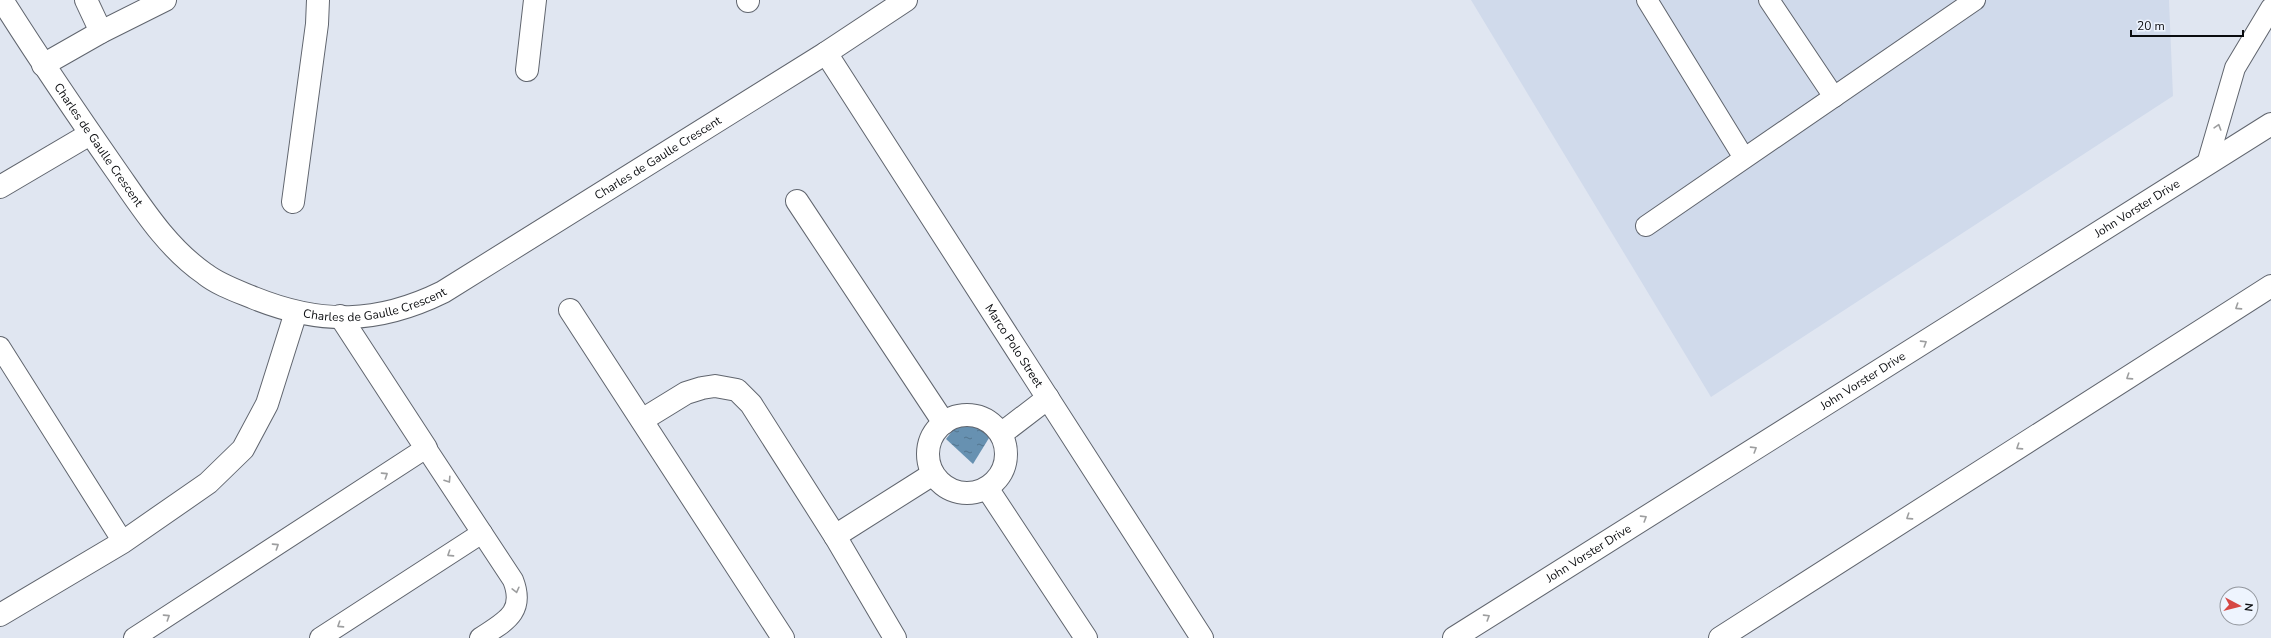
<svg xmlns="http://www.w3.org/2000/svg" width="2271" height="638" viewBox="0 0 2271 638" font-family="'Nunito Sans',sans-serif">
<defs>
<pattern id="water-ripples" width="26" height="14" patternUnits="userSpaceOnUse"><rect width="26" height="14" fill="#6791b1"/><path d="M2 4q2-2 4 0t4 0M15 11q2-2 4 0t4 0" fill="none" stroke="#53758e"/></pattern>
</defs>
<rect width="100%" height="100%" fill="#e0e6f1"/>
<polygon fill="#d0daeb" points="1471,0 2169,0 2173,96 1711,397"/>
<polygon fill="url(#water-ripples)" points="974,421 988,428 989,438 973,464 946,439 959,422"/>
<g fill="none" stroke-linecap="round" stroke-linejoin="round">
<g stroke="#60656e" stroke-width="22">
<g id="lane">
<polyline points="1647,0 1744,158"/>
<polyline points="1769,0 1834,97"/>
<polyline points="2207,164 2235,68 2271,8"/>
<polyline points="1646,226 1975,0"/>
<polyline points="0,347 123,542"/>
<path d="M134,638L426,448L513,580C526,613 504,622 480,638"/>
<polyline points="320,638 482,533"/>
</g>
</g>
<g stroke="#60656e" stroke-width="24">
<g id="street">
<path id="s1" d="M2,0C38,57 76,113 115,169C141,206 166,247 205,274C219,285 237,291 254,298C321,325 378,324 443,292L826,53L906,0"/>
<polyline points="86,0 101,32"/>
<polyline points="748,1 748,0"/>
<path id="s2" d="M826,53L1202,638"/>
<polyline points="43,65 101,32 165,0"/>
<polyline points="527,70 535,0"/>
<polyline points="0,187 90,134"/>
<polyline points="797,201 944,423"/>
<polyline points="293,202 317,24 318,0"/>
<polyline points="570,310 783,638"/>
<polyline points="340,316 426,448"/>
<circle cx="967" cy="454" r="39"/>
<polyline points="642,420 686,393 702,388 715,386 737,390 751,404 835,536 895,638"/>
<polyline points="1001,434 1048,398"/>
<polyline points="987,488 1086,638"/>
<polyline points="835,536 933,474"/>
<polyline points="0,615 123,542 208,483 243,449 267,404 296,312"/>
</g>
</g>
<g stroke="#60656e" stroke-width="24">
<g id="secondary">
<path id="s3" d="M1454,638L2271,124"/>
<polyline points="1720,638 2271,286"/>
</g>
</g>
<use href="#lane" stroke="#fff" stroke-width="20"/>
<use href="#street" stroke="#fff" stroke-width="22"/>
<use href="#secondary" stroke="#fff" stroke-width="22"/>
</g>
<defs><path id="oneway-chevron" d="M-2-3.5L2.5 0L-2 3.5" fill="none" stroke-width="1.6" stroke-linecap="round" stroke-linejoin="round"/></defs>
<g stroke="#9d9e9f">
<use href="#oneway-chevron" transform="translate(2218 127) rotate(-73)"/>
<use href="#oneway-chevron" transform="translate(2238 307) rotate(147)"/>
<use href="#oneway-chevron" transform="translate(1924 343) rotate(-32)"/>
<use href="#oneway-chevron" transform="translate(2129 377) rotate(147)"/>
<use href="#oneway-chevron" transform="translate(2019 447) rotate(147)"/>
<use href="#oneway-chevron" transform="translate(1754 449) rotate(-32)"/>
<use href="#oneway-chevron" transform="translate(385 475) rotate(-33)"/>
<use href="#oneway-chevron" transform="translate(448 480) rotate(57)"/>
<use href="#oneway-chevron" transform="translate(1909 517) rotate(147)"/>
<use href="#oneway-chevron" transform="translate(1644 518) rotate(-32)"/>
<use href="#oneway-chevron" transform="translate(276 546) rotate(-33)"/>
<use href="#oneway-chevron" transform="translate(450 554) rotate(147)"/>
<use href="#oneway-chevron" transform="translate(516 590) rotate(76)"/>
<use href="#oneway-chevron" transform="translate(167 617) rotate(-33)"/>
<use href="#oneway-chevron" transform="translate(1487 617) rotate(-32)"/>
<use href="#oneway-chevron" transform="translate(340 625) rotate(147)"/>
</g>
<g text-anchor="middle" stroke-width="3.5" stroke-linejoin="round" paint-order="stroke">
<g font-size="12" fill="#0a0c0f" stroke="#eef4fe">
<text dy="4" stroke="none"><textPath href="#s1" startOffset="174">Charles de Gaulle Crescent</textPath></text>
<text dy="4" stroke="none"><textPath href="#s1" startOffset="846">Charles de Gaulle Crescent</textPath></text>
<text dy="4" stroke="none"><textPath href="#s3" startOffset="807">John Vorster Drive</textPath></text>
<text dy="4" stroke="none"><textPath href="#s1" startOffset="522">Charles de Gaulle Crescent</textPath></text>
<text dy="4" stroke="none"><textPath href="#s2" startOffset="348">Marco Polo Street</textPath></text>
<text dy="4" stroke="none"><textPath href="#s3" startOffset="483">John Vorster Drive</textPath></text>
<text dy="4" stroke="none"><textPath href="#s3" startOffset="159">John Vorster Drive</textPath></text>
</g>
</g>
<g transform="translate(2239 606) rotate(97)"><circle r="19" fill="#eef4fe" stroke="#93979e"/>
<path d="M0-3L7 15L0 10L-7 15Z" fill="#d64744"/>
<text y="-6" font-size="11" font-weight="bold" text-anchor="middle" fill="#0a0c0f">N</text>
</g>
<path d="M2131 30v6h112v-6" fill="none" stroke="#0a0c0f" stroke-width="2"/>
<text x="2137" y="30" font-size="12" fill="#0a0c0f" stroke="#eef4fe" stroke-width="3" paint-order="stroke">20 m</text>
</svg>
